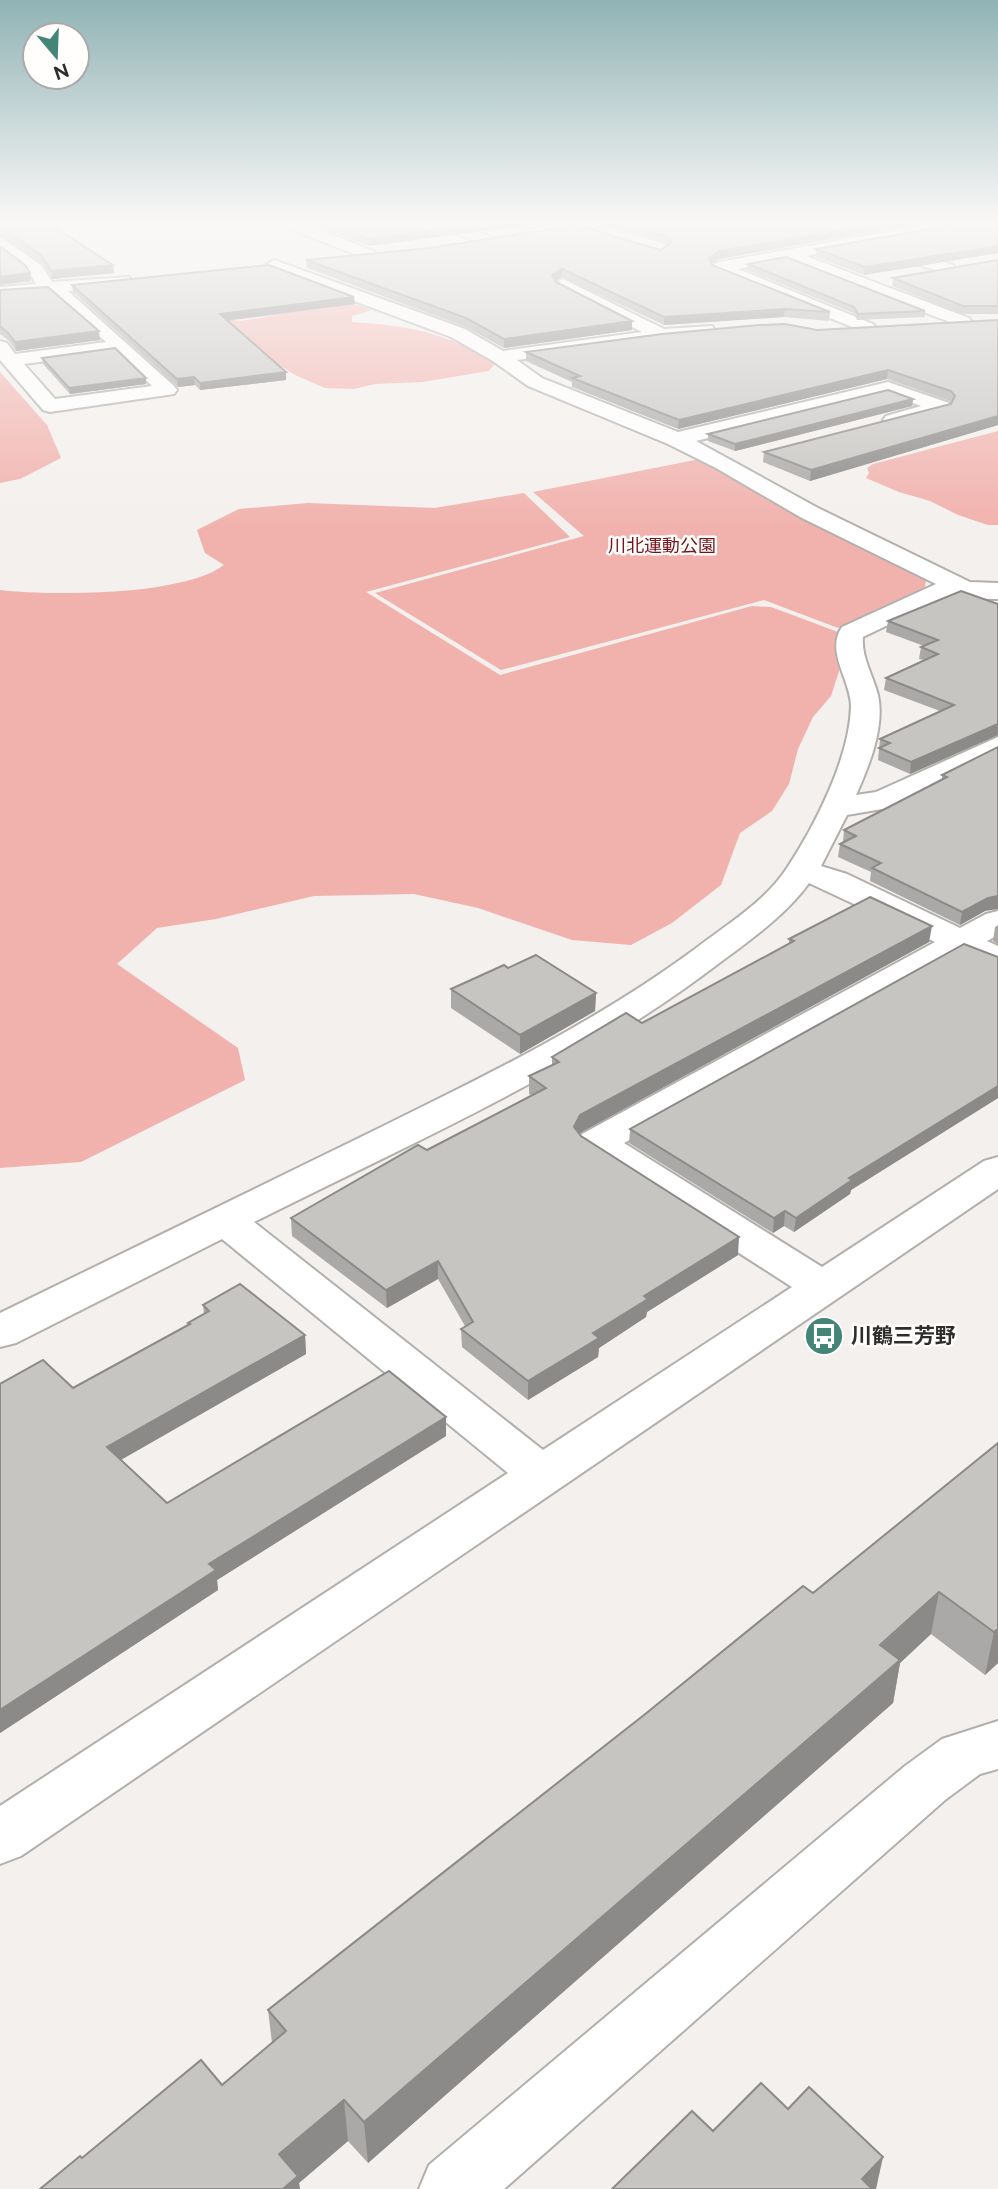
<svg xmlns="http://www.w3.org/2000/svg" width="998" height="2189" viewBox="0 0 998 2189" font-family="Raleway,'Noto Sans JP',sans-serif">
<rect width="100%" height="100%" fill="#f3f0ed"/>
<g fill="#f1b2ad">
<path d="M343,300L372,310L352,316V322C404,325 452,333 495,364L489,371L423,382L375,384L354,389L325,388L295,375L251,348L210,314L240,321L276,315L300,306Z"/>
<polygon points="0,372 47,425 61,458 20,479 0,483"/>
<polygon points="998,431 998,525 988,525 958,515 930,501 899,492 866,478 869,473 867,468 873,464"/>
<polygon points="700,459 808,521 926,579 925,587 838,628 764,600 501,670 375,593 584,536 533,492"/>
<path d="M524,493L570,537L366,592L500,675L752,606L771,607L838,632L840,668L831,696L813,717L798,749L789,784L772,811L740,833L721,885L672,923L631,945L572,940L478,908L414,894L314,896L216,919L157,928L117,964L238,1048L245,1080L81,1162L0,1168V590C50,596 184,596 224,565L205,553L197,530L239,509L308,503L435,508Z"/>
</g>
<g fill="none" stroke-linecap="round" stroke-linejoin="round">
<g stroke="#b2b0ad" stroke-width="4">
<g id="minor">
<polygon points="274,221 296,221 374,251 376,254 374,257 362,257 277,224"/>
<polygon points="427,221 450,221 494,238 496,241 488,246 482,244"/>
<polygon points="576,221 609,221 601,226 527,240 519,235 527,230"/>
<polygon points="947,221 981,221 973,226 806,256 969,318 972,322 963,327 786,260 738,269 873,324 876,328 867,333 713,271 711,267 719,262"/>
<path d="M0,237L41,265L52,282L129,277L132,281L129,285L123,286L68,291L174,386L177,390L174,394L50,412L43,410L0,360V341L7,343L15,354L106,342L50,293L0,297V287L36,284L29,272L0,250ZM117,352L152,386L55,399L24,364Z"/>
<polygon points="882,243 953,265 955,269 947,274 876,251 874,248"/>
<path d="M274,260L465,329L503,351L642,332L557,288L554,284L563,279L664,329L712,326L715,330L706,336L517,360L542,378L678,432L888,382L949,403L952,407L949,411L893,426L886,424L883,420L886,416L921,406L887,394L696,441L818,508L970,582L998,583V599L944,598L863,637C861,657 873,675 878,695C885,727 869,766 856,795L876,792L998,737V757L894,807L847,815L821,866L847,874L960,928L986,914L998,911V935L987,941L998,946V969L962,955L624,1143L822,1267L984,1161L998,1157V1189L21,1856L0,1864V1806L508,1473L222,1239L16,1343L0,1347V1313C121,1254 242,1195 363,1136C477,1080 592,1025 695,949C726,925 765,902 787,868C815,826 850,757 851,706C851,681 825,651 842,627L936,584L802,518L716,468L668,444L528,386L493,361L451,337L268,269L266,265ZM809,883L935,942L582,1134L576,1143L582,1152L792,1287L543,1450L254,1222C411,1143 578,1071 718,964C750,940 785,916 809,883Z"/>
<polygon points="998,1721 998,1769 980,1774 945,1800 504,2189 419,2189 429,2165 905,1766 942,1739"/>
</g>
</g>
<use href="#minor" fill="#fff" fill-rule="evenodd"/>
</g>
<g fill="#aaa9a7">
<polygon points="0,221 113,265 114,273 52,279 42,263 1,235 0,235"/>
<polygon points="304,221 556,221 369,246"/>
<polygon points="605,221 932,221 719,259 712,264 712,265 830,312 829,321 784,317 664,325 562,277 555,281 556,282 632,321 632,330 504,348 466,327 307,268 306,260 660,250 668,245 605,226"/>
<polygon points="998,221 998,253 864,275 816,257 816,249"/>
<polygon points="998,260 998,314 962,314 892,286 893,278"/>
<polygon points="748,264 925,311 925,317 857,320 853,313 747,270"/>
<polygon points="72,285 354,297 355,304 227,321 286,380 200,390 195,385 178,387 73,292"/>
<polygon points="0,290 100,340 16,351 9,341 0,334"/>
<polygon points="998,320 998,425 810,481 763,462 764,452 951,404 952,403 950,401 887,379 678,429 572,387 572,382 526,361 526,352 817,330"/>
<polygon points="42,358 146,384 70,394 43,364"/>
<polygon points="913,399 912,406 735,451 708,441 708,434"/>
<polygon points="998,604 998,735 910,774 878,760 880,739 940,711 884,690 886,678 924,660 919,659 921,647 924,646 886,632 888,621"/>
<polygon points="998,747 985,911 960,925 870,881 871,872 838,857 840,844 843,842 844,830 942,780 942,775"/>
<polygon points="998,925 998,944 993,941 995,927"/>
<polygon points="789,939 929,942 580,1133 581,1136 738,1255 647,1312 646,1317 599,1348 598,1357 528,1400 462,1347 461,1329 465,1326 438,1279 387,1308 292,1236 291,1218 427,1150 531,1095 529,1094 529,1076 552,1065 552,1057 642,1023 789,944"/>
<polygon points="998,957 998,1098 851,1190 850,1194 794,1232 784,1226 773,1233 629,1143 630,1129"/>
<polygon points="508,968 596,993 595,1011 520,1054 451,1008 451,989"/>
<polygon points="203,1305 305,1335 306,1354 121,1460 167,1503 446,1436 217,1580 218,1590 0,1733 0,1384 73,1388 188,1325 188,1323 204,1314"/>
<polygon points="998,1443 998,1663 985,1675 931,1634 900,1663 893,1703 368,2163 348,2141 299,2183 300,2189 40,2189 82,2158 222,2085 272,2043 268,2010 813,1593"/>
</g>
<g fill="#8b8a88">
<polygon points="500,221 556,221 369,246 369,239"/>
<polygon points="890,221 932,221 719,259 708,266 709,258 719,251"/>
<polygon points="998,246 998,253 864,275 865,267"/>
<polygon points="113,265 114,273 52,279 51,271"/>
<polygon points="562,269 562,277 551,283 552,275"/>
<polygon points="30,273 31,281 0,285 0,277"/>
<polygon points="354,297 355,304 220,321 220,314"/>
<polygon points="785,309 784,317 664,325 664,317"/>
<polygon points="632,321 632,330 504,348 504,339"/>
<polygon points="99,331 100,340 16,351 15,342"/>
<polygon points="888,370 887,379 678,429 679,420"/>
<polygon points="286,372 286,380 200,390 200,383"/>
<polygon points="194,377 195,385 178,387 177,379"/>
<polygon points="146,378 146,384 70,394 69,388"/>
<polygon points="913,399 912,406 735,451 735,444"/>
<polygon points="998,416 998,425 810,481 811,470"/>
<polygon points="998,724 998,735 910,774 911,762"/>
<polygon points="998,896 998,909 985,911 960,925 962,912 988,898"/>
<polygon points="932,926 929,942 580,1133 574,1144 574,1127 580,1115"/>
<polygon points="596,993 595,1011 520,1054 520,1035"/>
<polygon points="998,1086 998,1098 851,1190 850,1194 794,1232 796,1218 849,1178"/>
<polygon points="785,1211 784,1226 773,1233 774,1218"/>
<polygon points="739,1237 738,1255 647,1312 646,1317 599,1348 598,1357 528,1400 528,1381 644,1296"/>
<polygon points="438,1261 438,1279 387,1308 386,1290"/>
<polygon points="305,1335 306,1354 110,1466 107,1447"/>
<polygon points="446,1417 446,1436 217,1580 218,1590 0,1733 0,1710 209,1564"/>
<polygon points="939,1592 931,1634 900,1663 893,1703 368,2163 364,2122"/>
<polygon points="998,1629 998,1663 985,1675 994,1632"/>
<polygon points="344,2100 348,2141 299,2183 300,2189 283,2189 279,2154"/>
<polygon points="883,2157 876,2189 860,2189 862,2179"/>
</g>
<g fill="#c6c5c2" stroke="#8b8a88" stroke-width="2">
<polygon points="0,221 45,221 113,265 51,271 41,255 0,227"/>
<polygon points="323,221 500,221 369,239"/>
<polygon points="615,221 890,221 719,251 709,258 712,265 830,312 785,309 664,317 562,269 552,275 556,282 632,321 504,339 466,318 306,260 430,248 577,225 660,250 670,244 671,241 667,237"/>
<polygon points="974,221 998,221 998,246 865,267 816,249"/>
<polygon points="0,246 26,266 30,273 0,277"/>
<polygon points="786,257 925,311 858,314 854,307 748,264"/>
<polygon points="998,260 998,306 963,306 893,278"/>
<polygon points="269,265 354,297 220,314 286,372 200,383 194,377 177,379 72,285"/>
<polygon points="48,287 99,331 15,342 8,333 0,326 0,290"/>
<polygon points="998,320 998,416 811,470 764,452 951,404 955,396 951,391 888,370 679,420 572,378 580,376 526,352 662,334 759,325 785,324 817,330"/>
<polygon points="115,348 146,378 69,388 42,358"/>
<polygon points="888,390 913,399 735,444 708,434"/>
<polygon points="961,591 998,604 998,724 911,762 879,748 890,743 880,739 954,705 886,678 938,654 921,647 938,640 888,621"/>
<polygon points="998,747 998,896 988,898 962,912 872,868 881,863 840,844 856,836 844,830 947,777 942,775"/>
<polygon points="870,897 932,926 580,1115 574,1127 581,1136 739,1237 644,1296 648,1299 593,1333 599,1338 528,1381 461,1329 473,1322 438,1261 386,1290 291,1218 418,1145 427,1150 546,1088 529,1076 559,1062 552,1057 626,1013 642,1023 794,941 789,939"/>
<polygon points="964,944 998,957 998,1086 849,1178 852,1180 796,1218 785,1211 774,1218 630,1129"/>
<polygon points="536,955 596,993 520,1035 451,989 504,965 508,968"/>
<polygon points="240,1284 305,1335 107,1447 167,1503 389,1371 446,1417 209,1564 216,1570 0,1710 0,1384 43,1360 73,1388 190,1324 188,1323 209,1311 203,1305"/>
<polygon points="998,1443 998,1629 994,1632 939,1592 880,1645 900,1660 364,2122 344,2100 279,2154 298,2176 283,2189 40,2189 80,2156 82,2158 201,2060 222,2085 286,2031 268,2010 644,1715 803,1586 813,1593"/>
<polygon points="761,2083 788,2109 809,2087 883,2157 862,2179 872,2189 612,2189 692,2111 713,2131"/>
</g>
<linearGradient id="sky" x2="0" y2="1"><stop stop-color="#90b3b5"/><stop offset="0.42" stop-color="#faf8f7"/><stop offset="1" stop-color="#faf8f7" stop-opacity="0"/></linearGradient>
<rect width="998" height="528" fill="url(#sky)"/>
<defs>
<g id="bus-disc" transform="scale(2.0125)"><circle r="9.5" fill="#438678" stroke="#fffefc"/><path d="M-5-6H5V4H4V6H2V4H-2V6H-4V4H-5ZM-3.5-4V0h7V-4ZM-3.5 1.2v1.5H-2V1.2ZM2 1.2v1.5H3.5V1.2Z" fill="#fff"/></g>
</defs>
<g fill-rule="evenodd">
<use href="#bus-disc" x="824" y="1336"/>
</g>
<g text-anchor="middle" stroke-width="5" stroke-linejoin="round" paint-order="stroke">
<g font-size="18" fill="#72151a" stroke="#fffefc">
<text x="662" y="552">川北運動公園</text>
</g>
<g font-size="21" font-weight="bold" fill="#2e2d2c" stroke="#fffefc" text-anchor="start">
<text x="851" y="1343">川鶴三芳野</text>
</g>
</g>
<g transform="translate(56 56) rotate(161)"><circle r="33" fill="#fffefc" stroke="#abaaa9" stroke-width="2"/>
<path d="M0-5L12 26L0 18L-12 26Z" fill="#438678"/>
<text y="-10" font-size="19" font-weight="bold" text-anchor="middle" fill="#2e2d2c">N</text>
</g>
</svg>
